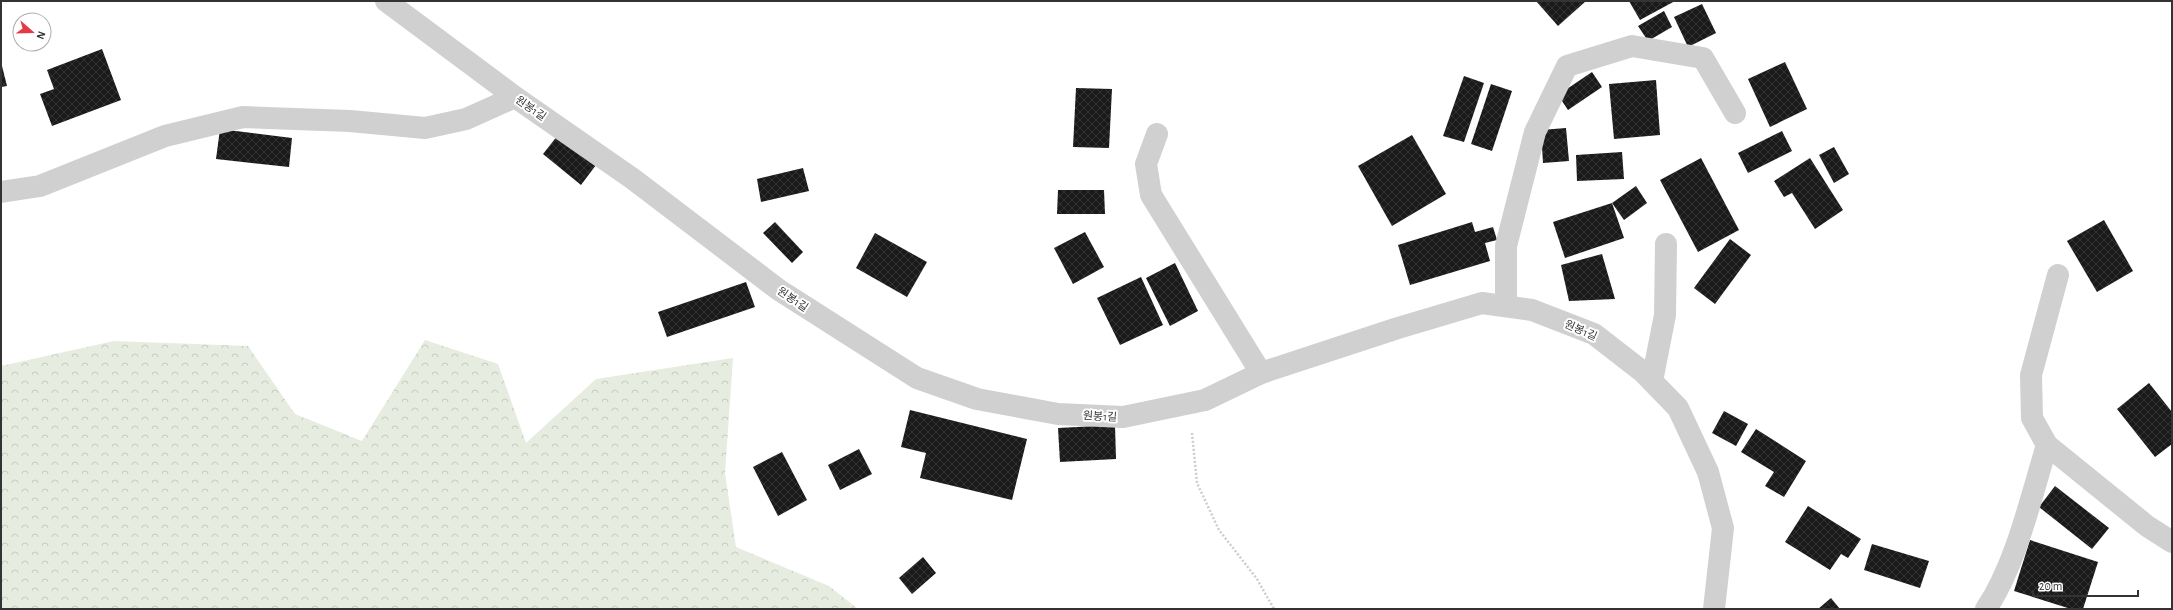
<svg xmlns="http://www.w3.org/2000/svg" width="2173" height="610" viewBox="0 0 2173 610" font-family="'Alegreya Sans','Noto Sans KR',sans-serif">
<defs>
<pattern id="forest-crowns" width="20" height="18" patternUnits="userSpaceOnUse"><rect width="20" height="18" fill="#e6ecdf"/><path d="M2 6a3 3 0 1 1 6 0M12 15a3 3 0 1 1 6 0" fill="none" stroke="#c6cbc0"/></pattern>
<pattern id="building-cross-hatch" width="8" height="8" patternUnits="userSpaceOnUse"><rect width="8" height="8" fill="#1a1a1a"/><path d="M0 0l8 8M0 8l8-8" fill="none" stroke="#333"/></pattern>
</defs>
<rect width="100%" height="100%" fill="#fff"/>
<polygon fill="url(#forest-crowns)" points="425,340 498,364 526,443 596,379 733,358 725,473 736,547 829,586 858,609 1,609 1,366 114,341 248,346 295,414 362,441"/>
<g fill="url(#building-cross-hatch)">
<polygon points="1536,1 1586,1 1558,26"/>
<polygon points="1629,1 1675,1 1640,20"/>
<polygon points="1702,4 1716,33 1688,47 1674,17"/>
<polygon points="1664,11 1672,27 1648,41 1638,26"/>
<polygon points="102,49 121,100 52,126 40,94 54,89 47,70"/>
<polygon points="1,62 7,86 1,87"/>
<polygon points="1785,62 1807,109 1770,127 1748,79"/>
<polygon points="1592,72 1602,87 1568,110 1558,95"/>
<polygon points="1464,76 1484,83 1464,142 1443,136"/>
<polygon points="1656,80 1660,135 1614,139 1609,84"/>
<polygon points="1491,84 1512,91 1492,151 1471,144"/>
<polygon points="1076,88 1112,89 1109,148 1073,147"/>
<polygon points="1566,128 1569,161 1543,163 1541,130"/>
<polygon points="220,129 292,138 289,167 216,159"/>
<polygon points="1782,131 1792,151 1748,173 1738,153"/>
<polygon points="558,135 596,165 581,185 543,154"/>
<polygon points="1412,135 1446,194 1392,226 1358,166"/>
<polygon points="1834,147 1849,174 1834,183 1819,155"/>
<polygon points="1622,152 1624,179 1577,181 1576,155"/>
<polygon points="1701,158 1739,230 1698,252 1660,180"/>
<polygon points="1810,158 1843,210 1815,229 1792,193 1784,197 1774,181"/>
<polygon points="803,168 809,191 761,202 757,179"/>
<polygon points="1636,186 1647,203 1624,220 1612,203"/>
<polygon points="1058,190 1104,190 1105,214 1057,214"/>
<polygon points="1612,203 1624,238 1565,258 1553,222"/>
<polygon points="2104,220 2133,271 2097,292 2067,241"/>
<polygon points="775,222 803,252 792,263 763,233"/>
<polygon points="1472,222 1475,232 1493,227 1497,240 1485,243 1490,261 1410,285 1398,245"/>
<polygon points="1085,232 1104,267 1073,284 1054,248"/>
<polygon points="875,233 927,262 907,297 856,268"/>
<polygon points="1730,239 1751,255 1715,304 1694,288"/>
<polygon points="1602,254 1615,299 1569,301 1561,265"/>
<polygon points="1175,263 1198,311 1170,326 1146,278"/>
<polygon points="1141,277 1163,325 1120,345 1097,298"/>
<polygon points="746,282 755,307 667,337 658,312"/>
<polygon points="2149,383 2172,412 2172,444 2155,457 2117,409"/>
<polygon points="910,410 1027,439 1012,500 920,478 926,453 901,447"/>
<polygon points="1724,411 1748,424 1736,446 1712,433"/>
<polygon points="1115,425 1116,459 1060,462 1058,428"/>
<polygon points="1756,429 1806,461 1784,497 1765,486 1774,472 1741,452"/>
<polygon points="859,449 872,474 840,490 828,465"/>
<polygon points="782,452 807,500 778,516 753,467"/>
<polygon points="2055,486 2109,528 2092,549 2039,507"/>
<polygon points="1808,506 1861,539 1848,558 1841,554 1830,570 1785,542"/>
<polygon points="2030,540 2098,562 2083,609 2071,609 2014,591"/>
<polygon points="1872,544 1929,561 1920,588 1864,570"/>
<polygon points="923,557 936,573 912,594 899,578"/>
<polygon points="1831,598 1840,609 1818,609"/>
</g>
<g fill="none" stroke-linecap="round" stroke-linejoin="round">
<polyline stroke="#cdcdcd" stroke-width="2.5" stroke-dasharray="2 2" stroke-linecap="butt" points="1192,433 1197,483 1219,530 1257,579 1274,609"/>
<g stroke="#d0d0d0" stroke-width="22">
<polyline points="386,1 515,97 633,179 779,290 917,378 977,399 1058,414 1123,417 1205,400 1261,373 1398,328 1482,303 1532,310 1594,334 1643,372 1678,408 1708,472 1723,528 1714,609"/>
<polyline points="1157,134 1146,164 1151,195 1261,373"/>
<polyline points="1,192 40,186 165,136 243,117 350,121 425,128 466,119 515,97"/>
<polyline points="1506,306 1506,246 1535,132 1567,66 1632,46 1703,58 1735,113"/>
<polyline points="1652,381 1665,315 1666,244"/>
<polyline points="2047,445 2147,526 2172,542"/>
<path d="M1986,609C2016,565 2031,497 2047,445L2032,418L2031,375L2058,275"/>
</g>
</g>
<g text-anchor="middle" stroke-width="4" stroke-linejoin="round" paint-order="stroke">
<g font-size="11" fill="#333" stroke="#fff">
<text transform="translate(531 108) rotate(35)" y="4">원봉1길</text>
<text transform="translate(793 299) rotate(34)" y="4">원봉1길</text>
<text transform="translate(1581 330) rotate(24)" y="4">원봉1길</text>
<text transform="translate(1100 416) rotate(3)" y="4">원봉1길</text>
</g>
</g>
<rect width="2173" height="610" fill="none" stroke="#333333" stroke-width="4"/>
<g transform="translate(32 32) rotate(110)"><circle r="19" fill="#ffffff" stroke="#adadad"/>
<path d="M0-3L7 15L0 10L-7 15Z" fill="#e63946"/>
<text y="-6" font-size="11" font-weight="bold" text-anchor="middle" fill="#333333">N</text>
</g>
<path d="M2033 590v6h105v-6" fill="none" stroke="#333333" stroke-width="2"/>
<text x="2039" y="590" font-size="12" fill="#333333" stroke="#ffffff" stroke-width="3" paint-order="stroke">20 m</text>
</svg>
